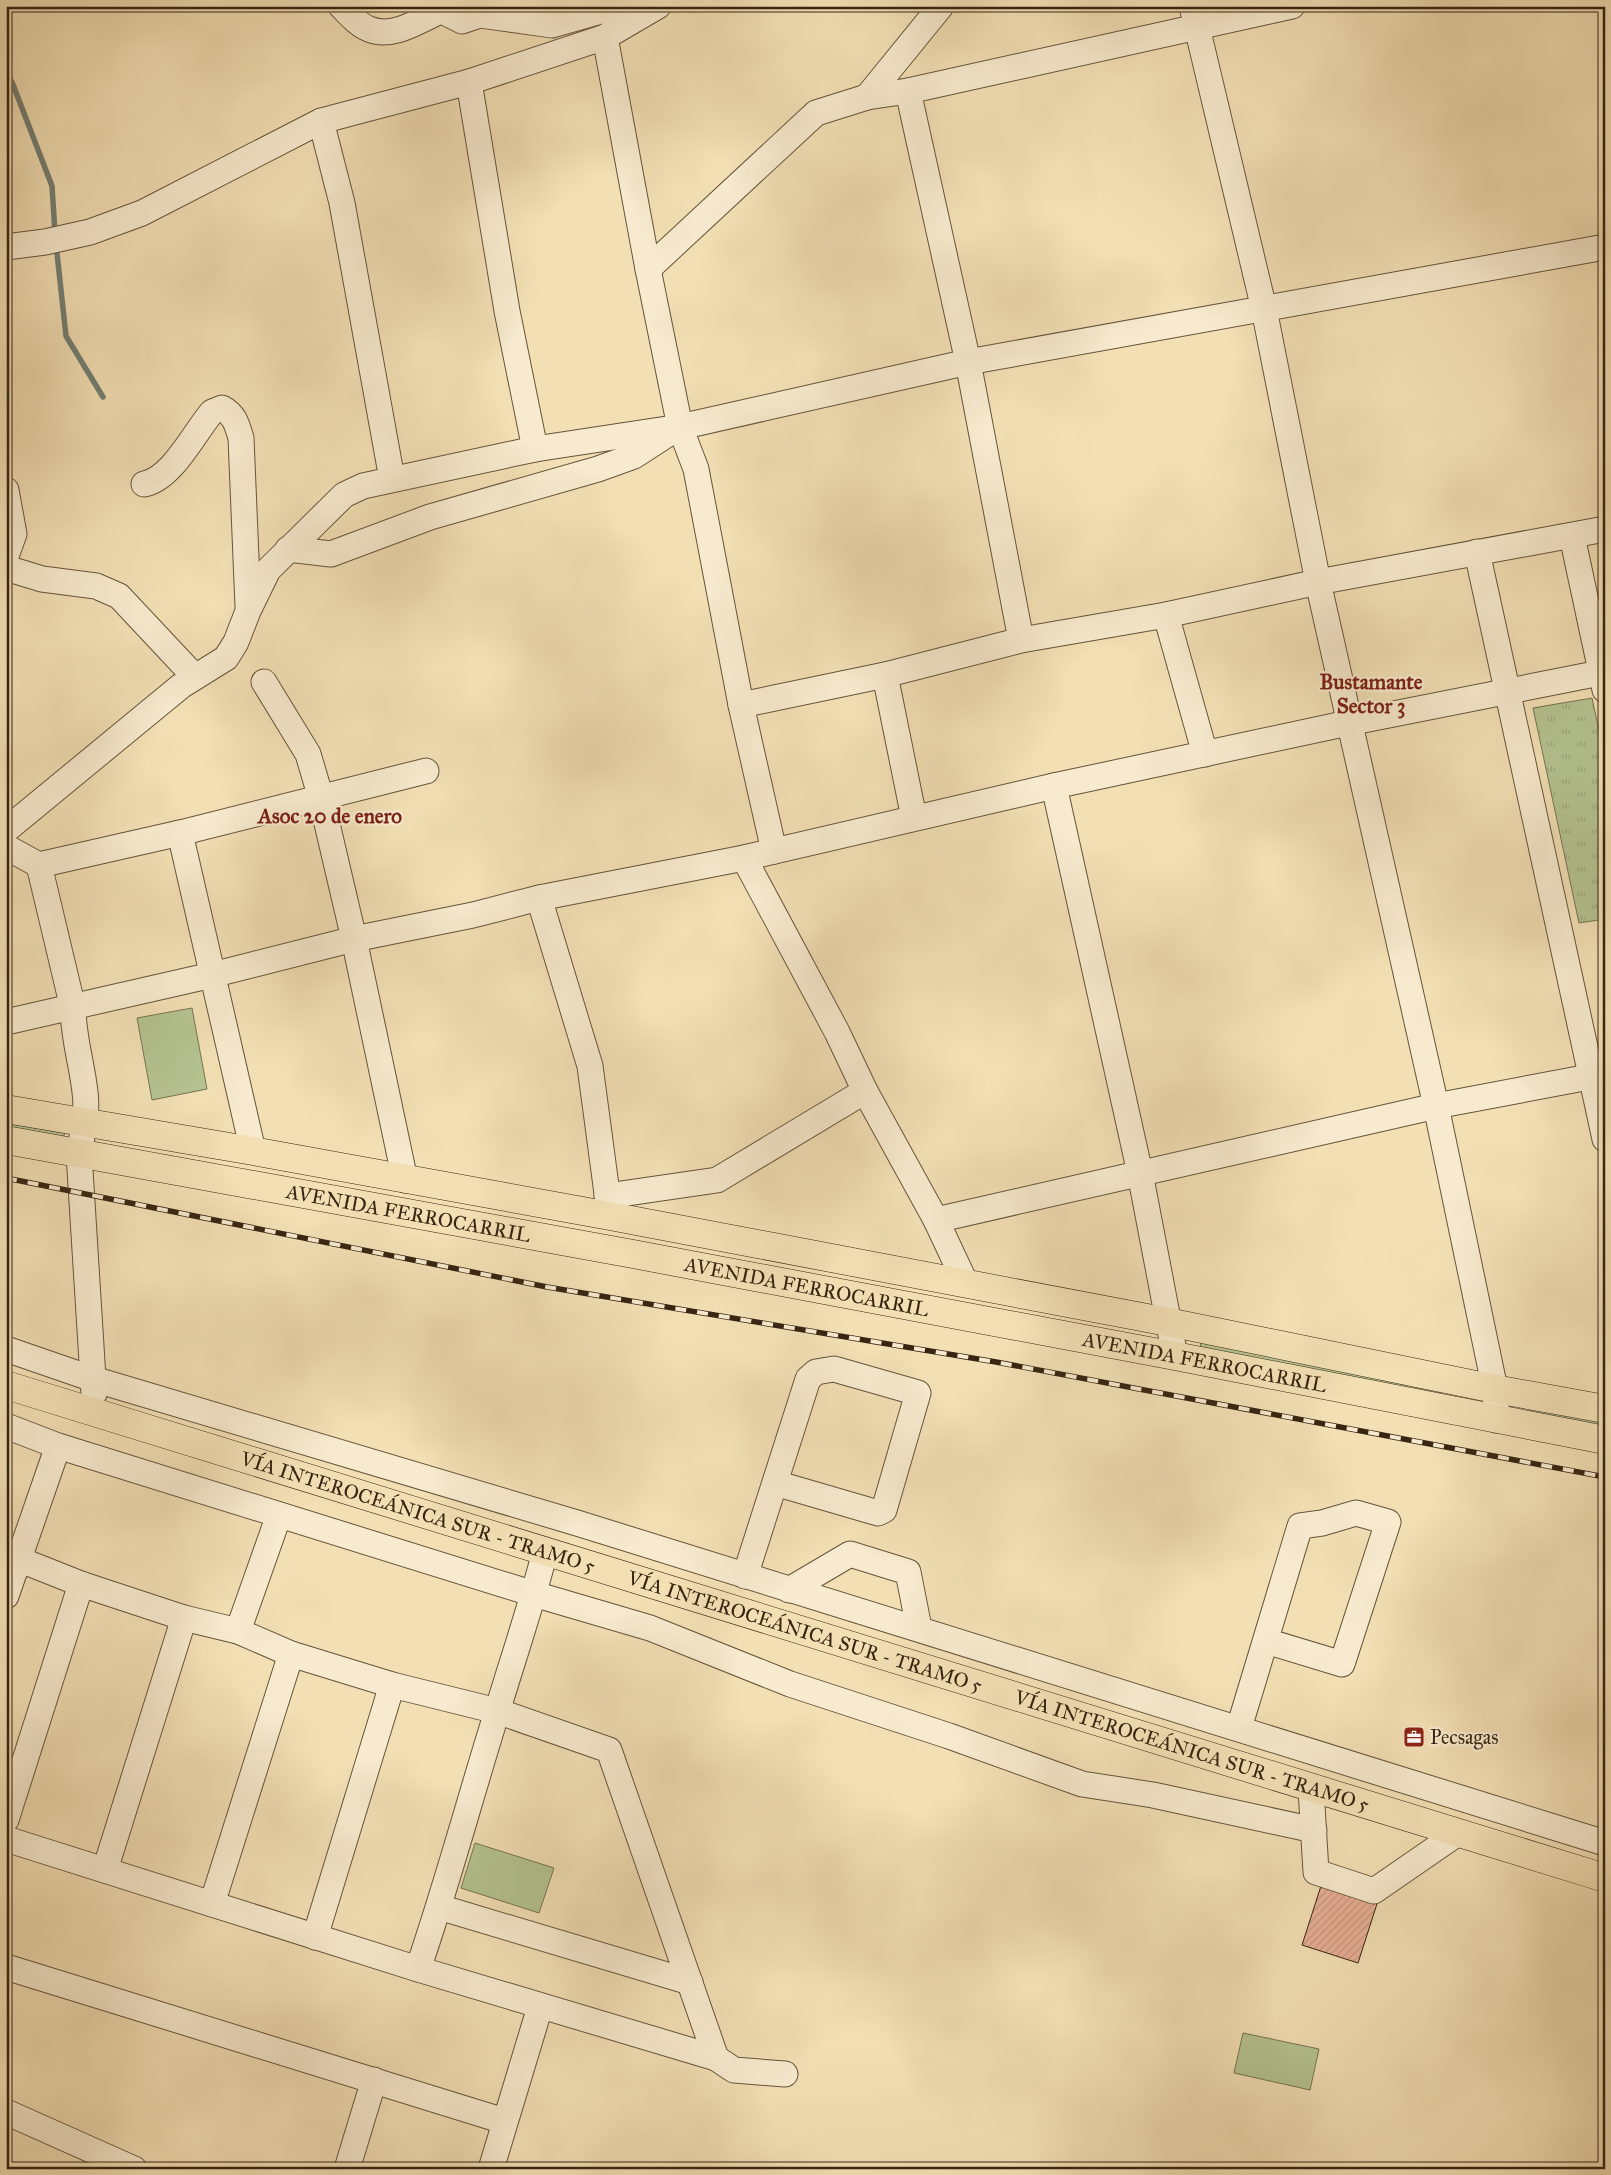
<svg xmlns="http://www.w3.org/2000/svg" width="1611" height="2175" viewBox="0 0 1611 2175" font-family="'IM FELL Great Primer',serif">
<defs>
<pattern id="park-tufts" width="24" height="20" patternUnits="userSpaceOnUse" patternTransform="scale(1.25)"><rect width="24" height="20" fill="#b4c391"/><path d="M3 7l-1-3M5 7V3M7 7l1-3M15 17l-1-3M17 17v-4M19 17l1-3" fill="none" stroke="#9ba77c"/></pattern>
<pattern id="building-hatch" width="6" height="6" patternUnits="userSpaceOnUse" patternTransform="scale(1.25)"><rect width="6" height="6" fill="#e7b096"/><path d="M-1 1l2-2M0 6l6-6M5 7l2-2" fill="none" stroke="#c79780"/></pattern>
</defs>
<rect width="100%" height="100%" fill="#f2dfb4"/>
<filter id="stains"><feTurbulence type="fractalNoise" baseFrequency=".004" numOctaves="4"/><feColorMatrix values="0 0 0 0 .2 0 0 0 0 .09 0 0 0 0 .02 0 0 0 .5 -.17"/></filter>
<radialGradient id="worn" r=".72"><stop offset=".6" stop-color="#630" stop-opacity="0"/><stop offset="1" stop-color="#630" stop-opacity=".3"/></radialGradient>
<g fill="#b4c391" stroke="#767452">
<polygon points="192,1008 207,1089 152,1100 137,1018"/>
<polygon points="6,1123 65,1133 62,1140 6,1130"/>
<polygon points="1201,1341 1441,1388 1439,1397 1200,1349"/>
<polygon points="1532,1405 1601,1418 1600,1426 1530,1413"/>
<polygon points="475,1843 554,1868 539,1913 461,1888"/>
<polygon points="1243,2033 1319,2049 1310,2090 1234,2073"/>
</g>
<polygon fill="url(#park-tufts)" stroke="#767452" points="1592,698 1605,759 1605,919 1579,923 1533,708"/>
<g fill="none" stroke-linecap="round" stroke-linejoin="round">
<g stroke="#747f74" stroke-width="5.5">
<polyline points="6,75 12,82 52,186 55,233"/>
<polyline points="56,244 66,336 103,397"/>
</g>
</g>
<polygon fill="url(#building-hatch)" stroke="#372512" points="1328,1864 1384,1882 1358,1963 1302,1945"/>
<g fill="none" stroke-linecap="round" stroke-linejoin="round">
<g stroke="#66543a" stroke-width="27">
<g id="minor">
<path d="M341,6C349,14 358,25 369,29C392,39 419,21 440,11"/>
<polyline points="432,6 462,21 480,15 552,25 601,11 642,15"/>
<polyline points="1192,6 1264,309 1318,582 1436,1106 1495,1389 1497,1420"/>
<polyline points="605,37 648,269 680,427 696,469 741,705 774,851"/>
<polyline points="469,82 507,311 535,449"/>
<polyline points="908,91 968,362 1021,640"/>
<polyline points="867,97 941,6"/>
<polyline points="321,121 342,203 392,479"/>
<polyline points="6,247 45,242 90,232 142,213 321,121 469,82 605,37 658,6"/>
<polyline points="648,269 816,113 867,97 908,91 1292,6"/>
<path d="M144,484C172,479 194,433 212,412L222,408C235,415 237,425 241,438L248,606"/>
<polyline points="6,490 14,534 6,556"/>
<polyline points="1572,536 1605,690"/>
<polyline points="288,549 331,554 430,517 598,469 634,456 671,432"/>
<polyline points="1477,552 1605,1139"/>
<polyline points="6,568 42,579 96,586 119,596 195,677"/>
<polyline points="1166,615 1205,754"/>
<polyline points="885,675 914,818"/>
<polyline points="264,682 308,754 321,798 354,939 405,1180"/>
<polyline points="741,705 885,675 1021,640 1166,615 1318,582 1605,529"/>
<polyline points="1054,786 1140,1173 1175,1356"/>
<polyline points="6,830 181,686 226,658 236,642 248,611 268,570 344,495 363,486 535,449 680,427 968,362 1605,247"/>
<polyline points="180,833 253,1151"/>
<polyline points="6,847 39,865 180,833 426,771"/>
<polyline points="744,858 837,1032 865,1091 936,1220 966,1284"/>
<path d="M39,865L73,1008C73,1037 82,1064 85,1092C88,1113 82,1135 79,1154L94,1394"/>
<polyline points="539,898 590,1066 610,1216"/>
<polyline points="6,1022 212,975 354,939 473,915 539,898 744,858 1054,786 1348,723 1605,672"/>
<polyline points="607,1196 717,1180 865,1091"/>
<polyline points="936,1220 1436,1106 1605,1074"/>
<polyline points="6,1349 93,1379 577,1523 1605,1843"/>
<polyline points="6,1426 58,1446 534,1594 650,1628 790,1684 949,1736 1082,1784 1153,1795 1314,1830"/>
<polyline points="18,1559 81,1584 184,1618 238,1631 291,1654 392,1685 497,1711 609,1750 716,2058"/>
<polyline points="745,1576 808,1379 816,1372 834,1369 918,1393 884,1510 878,1513 775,1483"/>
<polyline points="789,1590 850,1554 908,1572 919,1628"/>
<polyline points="6,1596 58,1446"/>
<polyline points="238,1631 279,1515"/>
<polyline points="1239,1728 1300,1526 1322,1523 1356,1513 1388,1522 1342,1664 1266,1641"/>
<polyline points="1311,1789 1316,1872 1374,1891 1458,1833"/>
<polyline points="6,1820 81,1584"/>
<polyline points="6,1839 418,1969 716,2058 734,2070 785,2074"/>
<polyline points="105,1870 184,1618"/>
<polyline points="212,1904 291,1654"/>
<polyline points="439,1907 690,1982"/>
<polyline points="315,1937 392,1685"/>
<polyline points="6,1967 504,2121"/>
<path d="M418,1969C447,1885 470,1798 497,1712C513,1659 531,1606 545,1552"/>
<polyline points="6,2112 134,2169"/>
<polyline points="347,2169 374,2080"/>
<polyline points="491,2169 540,2007"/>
</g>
</g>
<g stroke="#372512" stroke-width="29">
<g id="major">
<polyline points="6,1109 253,1151 610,1216 1168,1322 1495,1389 1605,1409"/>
<path id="s1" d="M6,1140L633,1254L1175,1356L1605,1440"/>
</g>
</g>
<g stroke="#372512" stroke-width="29">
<g id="highway">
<path id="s2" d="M6,1385L1605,1878"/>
</g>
</g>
<use href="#minor" stroke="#f7eace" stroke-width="25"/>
<use href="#major" stroke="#f2dfb4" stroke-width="28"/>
<use href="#highway" stroke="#f2dfb4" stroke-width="28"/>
<g stroke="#372512" stroke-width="5.5">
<polyline id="rail" points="6,1178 547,1287 996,1362 1605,1477"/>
</g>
<use href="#rail" stroke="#f7eace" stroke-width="4" stroke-dasharray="11" stroke-linecap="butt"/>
</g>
<defs>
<g id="office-square" transform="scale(1.125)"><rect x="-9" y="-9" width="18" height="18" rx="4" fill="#8f2418" stroke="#f7eace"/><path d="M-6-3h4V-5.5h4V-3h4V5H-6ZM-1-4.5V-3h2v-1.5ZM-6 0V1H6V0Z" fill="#fff"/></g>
</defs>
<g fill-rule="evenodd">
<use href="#office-square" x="1414" y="1737"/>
</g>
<g text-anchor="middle" stroke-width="4.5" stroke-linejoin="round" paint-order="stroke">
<g font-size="20" fill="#372512" stroke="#f7eace">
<text dy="7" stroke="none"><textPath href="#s1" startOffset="409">AVENIDA FERROCARRIL</textPath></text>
<text dy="7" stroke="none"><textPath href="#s1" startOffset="814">AVENIDA FERROCARRIL</textPath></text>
<text dy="7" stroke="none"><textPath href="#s1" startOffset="1219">AVENIDA FERROCARRIL</textPath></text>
<text dy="7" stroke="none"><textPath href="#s2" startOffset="431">VÍA INTEROCEÁNICA SUR - TRAMO 5</textPath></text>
<text dy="7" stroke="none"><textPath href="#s2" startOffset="836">VÍA INTEROCEÁNICA SUR - TRAMO 5</textPath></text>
<text dy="7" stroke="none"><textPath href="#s2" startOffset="1241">VÍA INTEROCEÁNICA SUR - TRAMO 5</textPath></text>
</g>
<g font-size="20" fill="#372512" stroke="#f7eace" text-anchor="start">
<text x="1430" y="1744">Pecsagas</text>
</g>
<g font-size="21" font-weight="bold" fill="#7a1f14" stroke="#f7eace">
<text x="1371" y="689">Bustamante<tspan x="1371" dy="24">Sector 3</tspan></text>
<text x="330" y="823">Asoc 20 de enero</text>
</g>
</g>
<rect width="1611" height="2175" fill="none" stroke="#f2dfb4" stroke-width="25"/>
<rect x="8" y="8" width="1596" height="2160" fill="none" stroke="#372512" stroke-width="2.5"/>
<rect x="12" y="12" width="1586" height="2150" fill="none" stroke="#372512"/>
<rect width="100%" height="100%" filter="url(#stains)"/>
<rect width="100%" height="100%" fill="url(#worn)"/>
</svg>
